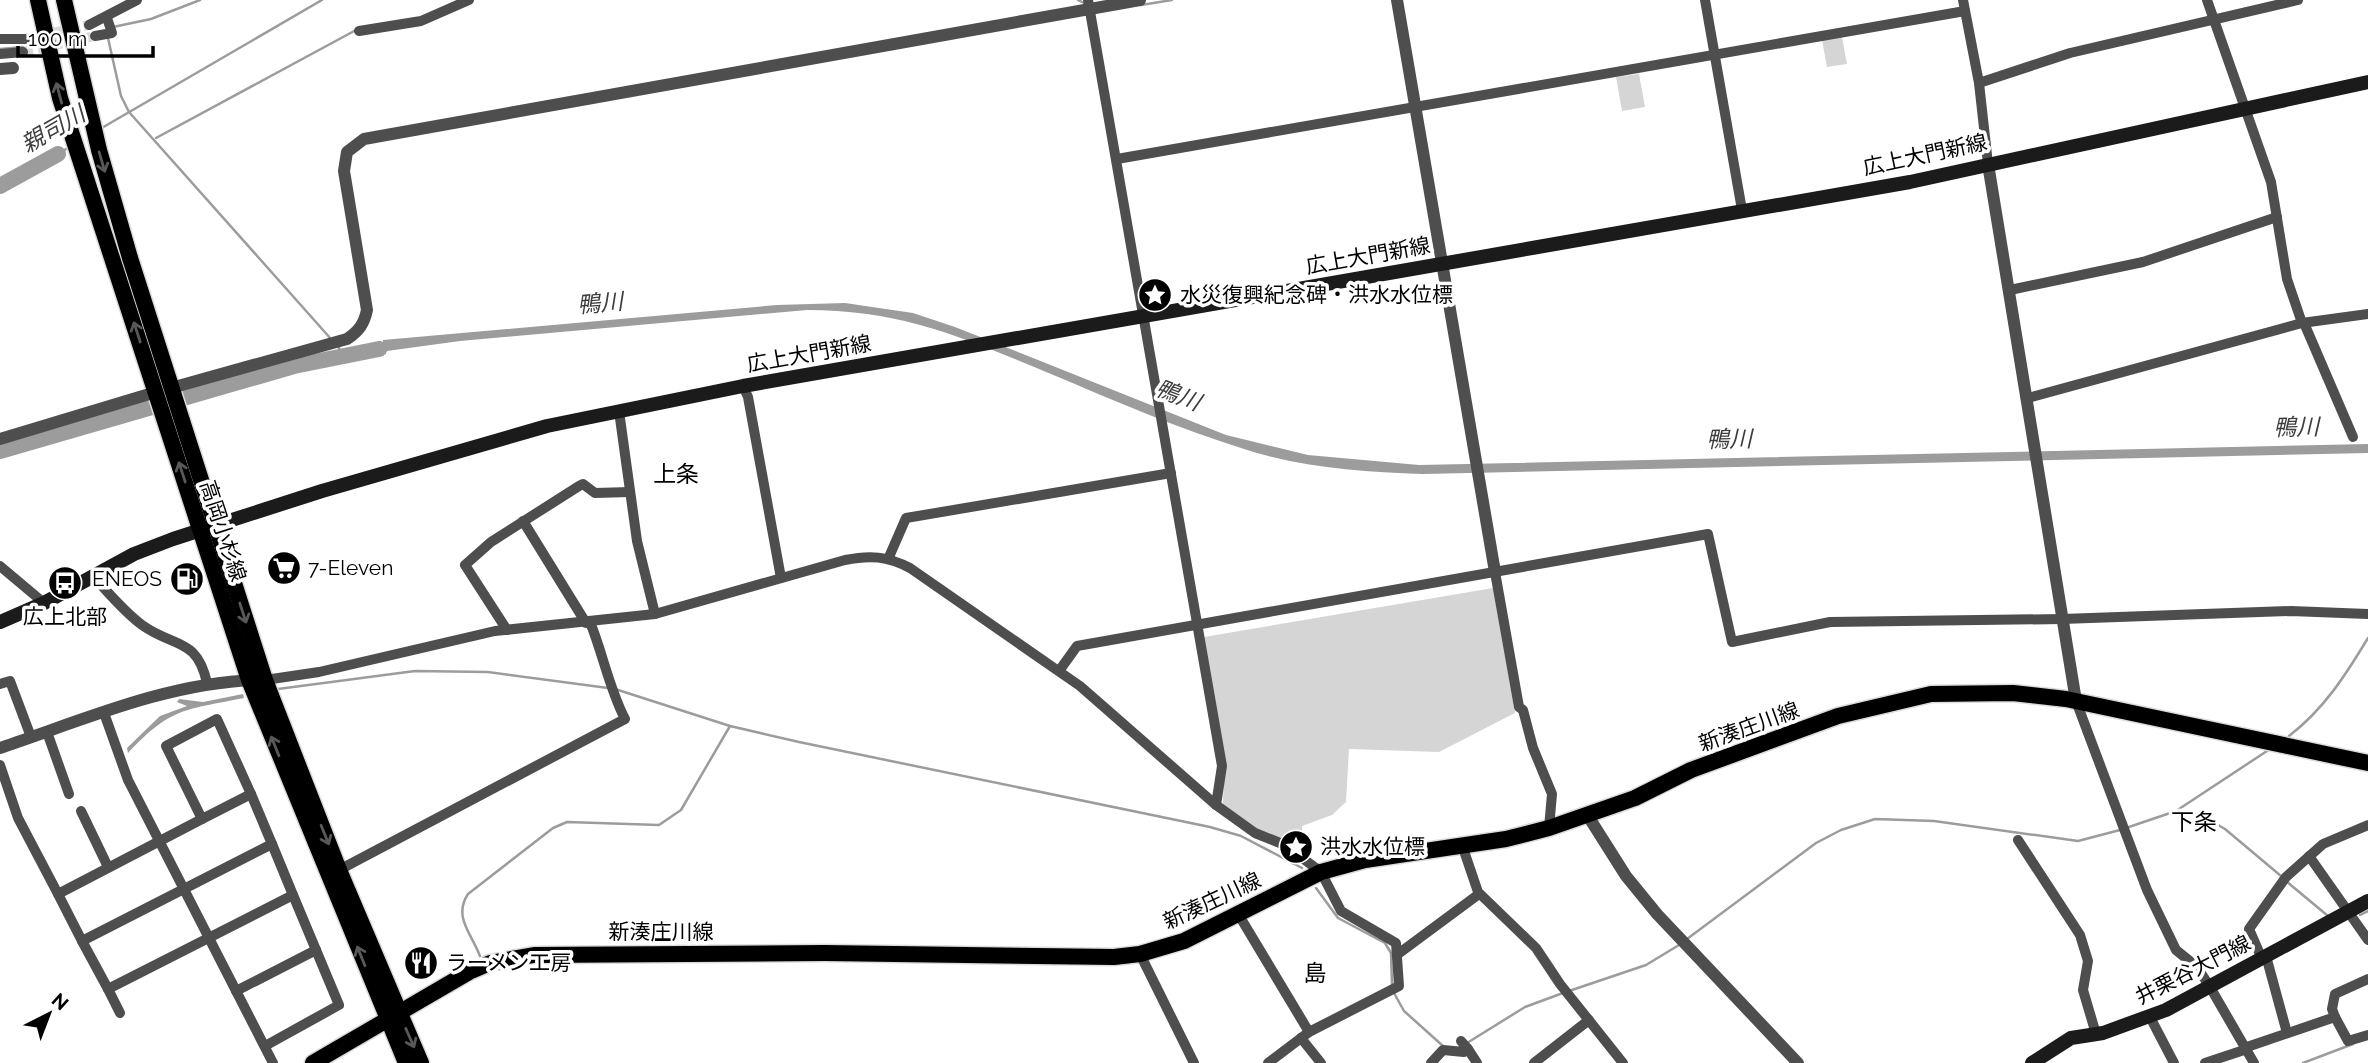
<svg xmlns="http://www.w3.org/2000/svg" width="2368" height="1063" viewBox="0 0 2368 1063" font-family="Raleway,'Noto Sans JP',sans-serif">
<rect width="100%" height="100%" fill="#fff"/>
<g fill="#d5d5d5">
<polygon points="1842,37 1847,64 1827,67 1822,40"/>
<polygon points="1639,74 1645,107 1622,111 1616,77"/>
<polygon points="1493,588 1515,713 1439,752 1349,749 1346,802 1332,815 1302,826 1303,857 1222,815 1225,765 1204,637"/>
</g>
<g fill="#9c9c9c">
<path d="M845,303L913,313L955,327L1226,435L1308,455L1419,465L2368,444V453L1422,474C1363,472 1301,468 1244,449C1177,428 1115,401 1051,374C964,338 903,310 807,310L460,341L387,351L385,355L384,352L359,356L358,348L383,344V340L777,305Z"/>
<path d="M243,694L244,698C185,710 171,707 128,753L127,748L160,716L187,706L177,702L179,699L203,702Z"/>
</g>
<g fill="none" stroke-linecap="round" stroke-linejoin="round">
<g stroke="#9c9c9c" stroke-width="2.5">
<polyline points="1078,0 1086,4"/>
<polyline points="1141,5 1172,0"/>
<polyline points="113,27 151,19 200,0"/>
<polyline points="108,38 121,96 129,112 331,339"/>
<polyline points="0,49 23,47"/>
<polyline points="100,129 322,0"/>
<polyline points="156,138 356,30"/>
<polyline points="58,154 71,146"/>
<polyline points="338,347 345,355"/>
<polyline points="278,689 415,671 488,672 608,688"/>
<polyline points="615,689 730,726 799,742 1210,827 1241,836 1302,868"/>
<path d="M2289,736C2324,709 2345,676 2368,638"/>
<polyline points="2176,811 2213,822 2225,829 2281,876"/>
<polyline points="2126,828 2176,811 2270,749"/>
<polyline points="2286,881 2328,916"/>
<polyline points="1316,888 1338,918 1385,943 1391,953 1392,984"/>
<polyline points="2360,915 2368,911"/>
<polyline points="1687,939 1816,843 1841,830 1875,819 1934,821 2078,841 2120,830"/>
<path d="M481,959C474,936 452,918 468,894L553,828L567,822L659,825L681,810L730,726"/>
<polyline points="1569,991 1646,965 1679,945"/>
<polyline points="1394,993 1404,1011 1443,1046"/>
<polyline points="1467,1043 1525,1007 1563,993"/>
<polyline points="2303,1063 2353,1044"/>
</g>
<g stroke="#9c9c9c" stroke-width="16">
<polyline points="0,186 58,154"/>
<polyline points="0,451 294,366 379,349"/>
</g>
<g stroke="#d9d9d9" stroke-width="10" stroke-dasharray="10 5" stroke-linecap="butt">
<polyline points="25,39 89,25"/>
<polyline points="23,52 95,36"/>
</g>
<g stroke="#dbdbdb" stroke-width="19">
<g id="primary">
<polyline points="38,0 60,98 249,680 406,1063"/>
<polyline points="64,0 99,150 130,258 265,680 339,870 421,1063"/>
<polyline points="313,1063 469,972 490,963 534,955 825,953 1114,957 1140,954 1184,941 1321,872 1365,860 1506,839 1549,828 1635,798 1691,770 1838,716 1931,694 2013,693 2066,699 2368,763"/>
</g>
</g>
<g stroke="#4e4e4e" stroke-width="10">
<polyline points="1088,0 1222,766 1216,805"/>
<polyline points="1705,0 1742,210"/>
<polyline points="1963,0 1979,83 1988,164"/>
<polyline points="2207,0 2271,182 2287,279 2302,323"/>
<polyline points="89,25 137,0"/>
<polyline points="359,31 421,21 469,0"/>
<polyline points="95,36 112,33 107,18"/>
<polyline points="0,39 25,39"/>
<polyline points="0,54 23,52"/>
<polyline points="1979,83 2070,53 2298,0"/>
<polyline points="1117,159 1965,11"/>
<polyline points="2010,290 2143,262 2277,217"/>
<polyline points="2304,323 2353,437"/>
<polyline points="743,386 748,397 781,578"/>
<polyline points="2028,398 2302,323 2368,314"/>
<polyline points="619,411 637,541 655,614"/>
<polyline points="523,521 586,623"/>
<polyline points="889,557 906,518 1171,473"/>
<polyline points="0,566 44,603"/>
<polyline points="1495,572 1519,707 1523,710 1533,748 1552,794 1549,828"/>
<path d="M92,575C108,592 123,611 142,625C174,648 197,637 207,683"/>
<polyline points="507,630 465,565 491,542 579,486 583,484 595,493 630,492"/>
<polyline points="1059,671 1077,646 1708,534 1732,642 1830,622 2062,619 2291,611 2368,614"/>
<path d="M265,680L319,672L495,631L655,614L845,560C870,555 887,556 910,568L1080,686L1216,805L1255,833L1285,845L1321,872L1341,911L1396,943L1399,986L1309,1032L1268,1063"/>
<polyline points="0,684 10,681 31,737"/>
<polyline points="2076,701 2147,890 2176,950 2197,967 2210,987 2254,1063"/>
<polyline points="104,713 128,780 273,1063"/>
<polygon points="217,719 251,794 202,819 166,746"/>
<polyline points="47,732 69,794"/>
<polyline points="0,765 18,818 58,894"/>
<polyline points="81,811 108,867"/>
<polyline points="2018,840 2080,935 2088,961 2083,990 2096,1034"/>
<polyline points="1462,845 1478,892 1536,948 1560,984 1623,1063"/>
<polyline points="2309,856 2368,940"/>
<path d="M339,870L625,719C609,688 603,654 590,622"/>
<polyline points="1237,912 1309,1032"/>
<polyline points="82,941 58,894 202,819"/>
<polyline points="1140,954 1194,1063"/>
<polyline points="1398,954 1479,894"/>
<polyline points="2266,956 2287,1033"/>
<polyline points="2262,959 2249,929 2286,877 2323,844 2368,825"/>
<polyline points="108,989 82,941 272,844 251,794"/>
<polyline points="236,991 316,950 293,895"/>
<polyline points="120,1013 108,989 293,895 272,844"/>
<polyline points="2150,1017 2174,1063"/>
<polyline points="2335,1017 2348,1041 2368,1035"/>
<polyline points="1301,1038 1321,1063"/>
<polyline points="265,1046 339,1005 316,950"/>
<polyline points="2244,1048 2335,1017 2332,1009 2335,994 2368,979"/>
<polyline points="1468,1049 1477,1063"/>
<polyline points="1431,1063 1443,1050 1464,1052 1468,1049 1461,1041"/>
<polyline points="1534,1063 1589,1020"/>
<polyline points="2205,1063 2244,1050"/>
</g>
<g stroke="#4e4e4e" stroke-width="12">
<polyline points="1397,0 1495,572"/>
<polyline points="0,69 13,68"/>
<polyline points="1988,164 2076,701"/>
<path d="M171,388L347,339C359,331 364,324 367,310L344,171L347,152L364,139L1140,0"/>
<polyline points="0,439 156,392"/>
<path d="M0,748C83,720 167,683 255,680"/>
<polyline points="1588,816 1626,876 1657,914 1798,1063"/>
</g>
<g stroke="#1b1b1b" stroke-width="14">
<polyline points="0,622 44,603 134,554 173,539 322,491 547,426 743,386 1910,182 2368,82"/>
<polyline points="2032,1063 2071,1038 2103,1033 2166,1010 2368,901"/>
</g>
<use href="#primary" stroke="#000" stroke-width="16"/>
</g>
<defs><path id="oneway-shaft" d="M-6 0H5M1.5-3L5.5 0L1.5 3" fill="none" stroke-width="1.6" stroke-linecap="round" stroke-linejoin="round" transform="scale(1.75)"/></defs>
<g stroke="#595959">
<use href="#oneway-shaft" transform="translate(59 93) rotate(-105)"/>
<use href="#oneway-shaft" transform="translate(102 162) rotate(74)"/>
<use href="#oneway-shaft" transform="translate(137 332) rotate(-108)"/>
<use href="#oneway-shaft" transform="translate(182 472) rotate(-108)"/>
<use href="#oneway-shaft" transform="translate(243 613) rotate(72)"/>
<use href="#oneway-shaft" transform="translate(275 746) rotate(-112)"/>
<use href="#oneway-shaft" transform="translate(325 835) rotate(68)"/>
<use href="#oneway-shaft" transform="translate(361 956) rotate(-112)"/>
<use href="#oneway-shaft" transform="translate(410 1038) rotate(66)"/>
</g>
<defs>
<g id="sight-disc" transform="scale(1.75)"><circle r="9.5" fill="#000" stroke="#fff"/><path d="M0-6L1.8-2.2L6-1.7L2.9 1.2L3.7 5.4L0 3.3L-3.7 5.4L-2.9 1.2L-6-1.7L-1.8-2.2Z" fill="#fff"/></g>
<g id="supermarket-disc" transform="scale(1.75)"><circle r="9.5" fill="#000" stroke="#fff"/><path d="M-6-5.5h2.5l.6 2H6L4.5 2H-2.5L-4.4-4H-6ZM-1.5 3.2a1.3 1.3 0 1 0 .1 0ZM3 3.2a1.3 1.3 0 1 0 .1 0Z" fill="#fff"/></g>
<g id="fuel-disc" transform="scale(1.75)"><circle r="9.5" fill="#000" stroke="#fff"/><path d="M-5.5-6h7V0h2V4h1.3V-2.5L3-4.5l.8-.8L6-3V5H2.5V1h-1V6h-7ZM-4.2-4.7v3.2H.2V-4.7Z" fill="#fff"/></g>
<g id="bus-disc" transform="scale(1.75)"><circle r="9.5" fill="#000" stroke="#fff"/><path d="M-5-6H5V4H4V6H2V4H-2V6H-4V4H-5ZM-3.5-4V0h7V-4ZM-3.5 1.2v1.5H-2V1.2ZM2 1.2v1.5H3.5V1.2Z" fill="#fff"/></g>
<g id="restaurant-disc" transform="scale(1.75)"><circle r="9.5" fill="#000" stroke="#fff"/><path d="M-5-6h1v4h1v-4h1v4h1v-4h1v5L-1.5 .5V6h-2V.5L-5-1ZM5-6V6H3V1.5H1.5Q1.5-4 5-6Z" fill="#fff"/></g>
</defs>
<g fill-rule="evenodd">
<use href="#sight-disc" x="1155" y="295"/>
<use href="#supermarket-disc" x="284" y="568"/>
<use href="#fuel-disc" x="187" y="579"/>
<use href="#bus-disc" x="65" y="583"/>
<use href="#sight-disc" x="1296" y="847"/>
<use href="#restaurant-disc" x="421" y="963"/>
</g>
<g text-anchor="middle" stroke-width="7" stroke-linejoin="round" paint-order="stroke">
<g font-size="21" fill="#000" stroke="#fff">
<text transform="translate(1925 155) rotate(-12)" y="7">広上大門新線</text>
<text transform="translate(1368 256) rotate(-10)" y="7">広上大門新線</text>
<text transform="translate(809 354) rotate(-10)" y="7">広上大門新線</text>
<text transform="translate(223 531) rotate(72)" y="7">高岡小杉線</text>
<text transform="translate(1749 727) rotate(-20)" y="7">新湊庄川線</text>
<text transform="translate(1212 901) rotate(-25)" y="7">新湊庄川線</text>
<text x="661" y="939">新湊庄川線</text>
<text transform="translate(2193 970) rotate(-27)" y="7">井栗谷大門線</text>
</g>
<g font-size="21" fill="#000" stroke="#fff" text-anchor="start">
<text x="1180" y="302">水災復興紀念碑・洪水水位標</text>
<text x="308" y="575">7-Eleven</text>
<text x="162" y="586" text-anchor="end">ENEOS</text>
<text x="65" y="624" text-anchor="middle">広上北部</text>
<text x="1320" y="854">洪水水位標</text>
<text x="446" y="970">ラーメン工房</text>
</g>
<g font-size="23" font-style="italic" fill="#3d3d3d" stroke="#fff">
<text transform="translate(53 129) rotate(-30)" y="8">親司川</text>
<text transform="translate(600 303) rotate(-5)" y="8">鴨川</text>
<text transform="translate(1178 395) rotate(21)" y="8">鴨川</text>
<text transform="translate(2296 427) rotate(-1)" y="8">鴨川</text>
<text transform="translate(1729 439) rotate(-1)" y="8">鴨川</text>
</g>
<g font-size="23" fill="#000" stroke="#fff">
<text x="676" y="482">上条</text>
<text x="2194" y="830">下条</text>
<text x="1315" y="981">島</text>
</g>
</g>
<g transform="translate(49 1014) rotate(42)" stroke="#ffffff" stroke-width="5" paint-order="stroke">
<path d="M0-5L12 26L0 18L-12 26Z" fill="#000000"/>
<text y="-10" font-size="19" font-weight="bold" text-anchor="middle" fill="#000000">N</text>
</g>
<path d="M18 46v10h135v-10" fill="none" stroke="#000000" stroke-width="3.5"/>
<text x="28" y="46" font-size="21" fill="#000000" stroke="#ffffff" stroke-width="5" paint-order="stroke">100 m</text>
</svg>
